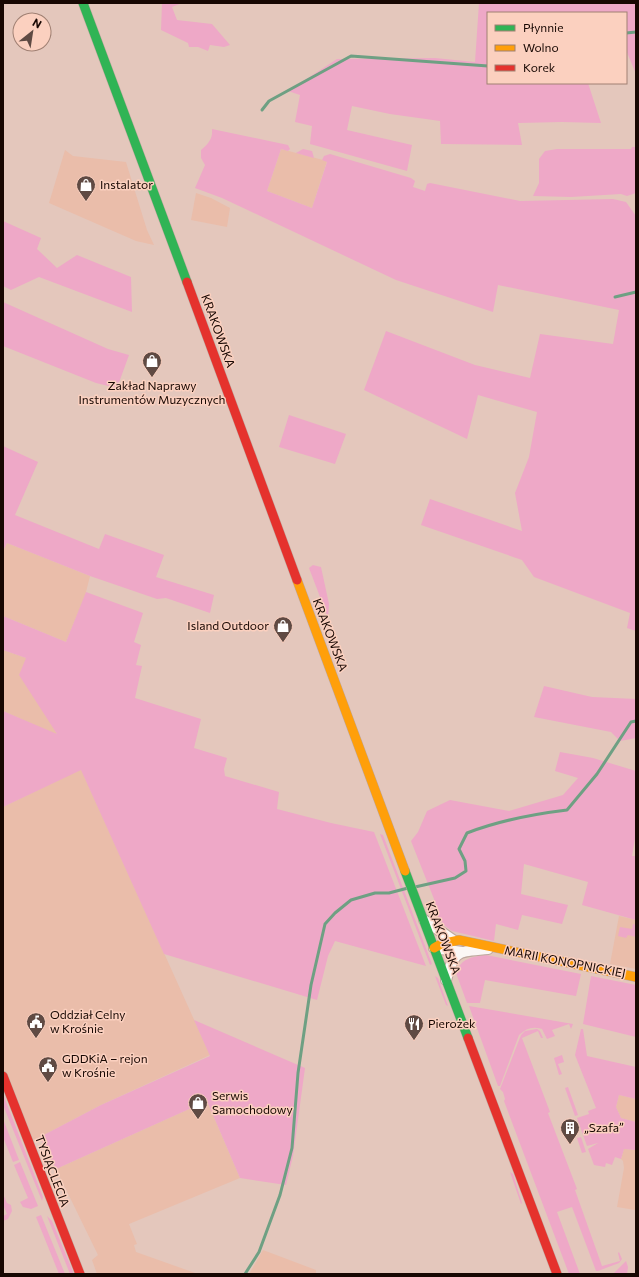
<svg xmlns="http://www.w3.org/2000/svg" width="639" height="1277" viewBox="0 0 639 1277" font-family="Commissioner,sans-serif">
<rect width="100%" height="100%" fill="#e4c7bc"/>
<g fill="#eabdaa">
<polygon points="281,149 327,161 312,208 267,191"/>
<polygon points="65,150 73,156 126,162 147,230 154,245 136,241 49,203"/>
<polygon points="196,193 211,198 230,208 227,227 191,220"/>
<polygon points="7,543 90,576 85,596 66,642 3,616 3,551"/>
<polygon points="3,650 26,658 57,735 3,711"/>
<polygon points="81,769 210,1055 101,1105 40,1137 30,1141 3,1074 3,807"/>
<polygon points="619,916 636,920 636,969 610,964"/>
<polygon points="619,1095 636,1099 636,1122 621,1118 616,1107"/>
<polygon points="207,1101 240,1178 129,1224 137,1244 134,1245 136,1252 198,1274 97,1274 92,1260 98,1255 56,1169"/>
<polygon points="624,1149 636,1150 636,1213 635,1210 617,1207 624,1168 623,1161 621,1159"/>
<polygon points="263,1250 316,1270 316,1274 249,1274"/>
</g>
<g fill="#eea8c7">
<polygon points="162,3 182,3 172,7 177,20 212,24 230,45 224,47 210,45 208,51 198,47 189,47 188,43 161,30"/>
<polygon points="479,3 636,3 636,74 626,50 626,13 488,13 488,83 588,83 601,123 562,122 518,123 522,145 441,144 440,121 390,114 352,106 347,130 412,145 407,171 310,144 312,126 295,122 300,95 288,91 337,59 435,58 475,62"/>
<path d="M212,129L288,145L290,149L288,151L281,149L267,191L312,208L327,162L322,160L324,156L330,154L411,178L415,181L413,187L425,191L427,184L430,183L520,201L613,199L626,202L636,216V631L627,628L630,613L534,577L522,560L421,525L430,499L522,531L515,493L529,457L537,412L478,395L467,439L364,390L386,331L475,365L530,378L540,334L613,344L619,310L498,285L493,312L396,280L222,198L195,188L205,165L201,158V150C208,144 213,139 212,129Z"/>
<polygon points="632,147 636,147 636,193 627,196 621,194 571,197 533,196 539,183 539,159 545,151 557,149 631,149"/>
<polygon points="303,149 312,151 314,158 296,153"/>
<polygon points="3,221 41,238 37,249 57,268 77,255 131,277 132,312 39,277 11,290 3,286"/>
<polygon points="3,302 108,349 129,355 117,388 96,383 3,346"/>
<polygon points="289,415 346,434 335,464 279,447"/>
<polygon points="3,446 38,462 15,515 99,549 105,534 164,555 156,577 214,595 210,613 166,598 157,599 90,576 7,543 3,551"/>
<polygon points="313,565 321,567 329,604 328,618 309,568"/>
<polygon points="86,592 143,613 134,642 141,645 136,665 142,666 135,698 201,719 194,748 227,758 224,769 225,776 279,792 277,809 331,823 374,832 426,966 335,941 328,956 317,1000 164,954 81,770 3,807 3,711 57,734 19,675 26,658 3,650 3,616 66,642"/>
<polygon points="544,686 592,697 636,699 636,738 620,741 611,732 534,717"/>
<polygon points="560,752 593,758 636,771 636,833 632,856 636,856 636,920 582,905 588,882 524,864 521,894 568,905 562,924 522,915 518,930 496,924 494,941 452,931 445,926 438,917 434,899 411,841 418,832 427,811 450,800 509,811 563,795 578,778 555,771"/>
<polygon points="380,834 383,835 432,964 430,965"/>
<polygon points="633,924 636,925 636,937 628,935 626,938 618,936 620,927 632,929"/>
<path d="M486,955L581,974L576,996L485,980L480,1003H467L456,973C461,958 472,957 486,955Z"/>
<polygon points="435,976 438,978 448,1006 446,1005"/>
<polygon points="591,976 636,985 636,1037 583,1024"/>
<path d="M469,1006L573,1024L571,1029L569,1024L552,1030L555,1036L547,1039L542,1029C533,1026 526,1028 519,1035L500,1086H498Z"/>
<polygon points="194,1020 305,1068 293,1156 286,1185 240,1178 207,1101 56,1169 40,1137 101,1105 210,1056"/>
<polygon points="537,1029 540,1031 543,1038 541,1038 538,1031 522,1038 550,1112 548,1113 577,1189 575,1190 602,1266 620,1261 618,1253 619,1252 622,1259 619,1263 598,1271 596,1271 572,1207 557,1212 580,1274 569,1274 504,1101 505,1099 503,1092 500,1089 521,1035 525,1031"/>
<polygon points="581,1029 583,1029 587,1056 636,1067 636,1099 619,1095 616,1107 621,1118 636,1122 636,1150 624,1149 621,1159 615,1157 612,1165 606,1163 605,1167 594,1165 588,1149 598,1143 587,1146 577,1118 589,1114 588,1111 596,1108 575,1055"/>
<polygon points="562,1055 564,1062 558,1064 562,1074 559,1075 554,1058"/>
<polygon points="568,1087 578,1115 575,1116 565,1088"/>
<polygon points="3,1094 43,1197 42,1201 3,1105"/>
<polygon points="3,1119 19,1160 13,1162 3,1137"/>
<polygon points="581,1137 586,1152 582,1153 577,1138"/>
<polygon points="20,1162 38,1206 31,1209 23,1207 20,1202 28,1198 14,1165"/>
<polygon points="510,1172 513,1174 522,1203 521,1204"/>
<polygon points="3,1194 7,1203 11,1205 12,1211 8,1219 3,1221 3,1216 7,1214 3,1205"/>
<polygon points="41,1215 65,1274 59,1274 36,1217"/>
<polygon points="47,1216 52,1221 74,1274 70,1274"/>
<polygon points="626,1261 628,1267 627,1274 613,1274"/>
</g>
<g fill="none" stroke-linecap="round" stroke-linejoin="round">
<g stroke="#6ea083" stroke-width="3">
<polyline points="626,33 636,32"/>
<polyline points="262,110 269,101 351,56 488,66"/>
<polyline points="615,297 636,292"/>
<path d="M415,887L455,878L466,871L465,861L459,849L467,833C498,821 534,814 567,810L597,774L631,722L636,721"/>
<polyline points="245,1274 259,1252 280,1195 292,1148 298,1073 311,985 325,924 335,913 351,900 375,893 389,893 408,888"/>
</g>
<g stroke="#bea79e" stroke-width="12">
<g id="street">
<polyline points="424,920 453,940"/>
<polyline points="434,948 462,952"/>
<path d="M446,980C455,949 457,952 488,949"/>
</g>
</g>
<g stroke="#bea79e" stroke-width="10">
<g id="fast">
<polyline points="83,3 187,282"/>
<polyline points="405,871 468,1038"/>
</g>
</g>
<g stroke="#bea79e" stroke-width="10">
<g id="slow">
<polyline points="297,580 405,871"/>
<polyline points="434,948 441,944 459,940 636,977"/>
</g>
</g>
<g stroke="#bea79e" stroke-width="10">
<g id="jam">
<polyline points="187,282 297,580"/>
<polyline points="468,1038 557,1274"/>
<polyline points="3,1076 80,1274"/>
</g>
</g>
<use href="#street" stroke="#fbf7f5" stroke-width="10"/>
<use href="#fast" stroke="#30b455" stroke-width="9"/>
<use href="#slow" stroke="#ff9f0a" stroke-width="9"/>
<use href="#jam" stroke="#e5322d" stroke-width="9"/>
</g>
<defs>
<g id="shop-pin" transform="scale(1)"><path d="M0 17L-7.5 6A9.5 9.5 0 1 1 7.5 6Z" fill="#5f4a43" stroke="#fbd0bf"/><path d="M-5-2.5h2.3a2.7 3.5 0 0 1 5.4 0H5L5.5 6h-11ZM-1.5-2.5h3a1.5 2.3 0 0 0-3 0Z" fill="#fff"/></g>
<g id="civic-pin" transform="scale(1)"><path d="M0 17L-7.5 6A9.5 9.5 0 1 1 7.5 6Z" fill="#5f4a43" stroke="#fbd0bf"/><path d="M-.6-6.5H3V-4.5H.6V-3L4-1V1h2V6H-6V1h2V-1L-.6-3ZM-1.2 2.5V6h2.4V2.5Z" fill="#fff"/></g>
<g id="restaurant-pin" transform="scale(1)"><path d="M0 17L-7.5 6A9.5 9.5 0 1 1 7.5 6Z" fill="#5f4a43" stroke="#fbd0bf"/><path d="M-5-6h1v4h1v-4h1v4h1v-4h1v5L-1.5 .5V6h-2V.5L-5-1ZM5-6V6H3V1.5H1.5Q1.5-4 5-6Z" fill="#fff"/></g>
<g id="building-pin" transform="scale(1)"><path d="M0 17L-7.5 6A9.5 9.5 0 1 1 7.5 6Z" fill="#5f4a43" stroke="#fbd0bf"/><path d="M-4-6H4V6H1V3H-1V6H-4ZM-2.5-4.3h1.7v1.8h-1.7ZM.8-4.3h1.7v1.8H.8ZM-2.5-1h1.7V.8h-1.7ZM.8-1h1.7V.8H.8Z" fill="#fff"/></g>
</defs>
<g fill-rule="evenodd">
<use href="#shop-pin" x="86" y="185"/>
<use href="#shop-pin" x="152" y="361"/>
<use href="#shop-pin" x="283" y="626"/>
<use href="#civic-pin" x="36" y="1022"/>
<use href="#restaurant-pin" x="414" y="1024"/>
<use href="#civic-pin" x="48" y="1066"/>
<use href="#shop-pin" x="198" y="1103"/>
<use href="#building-pin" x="570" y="1128"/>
</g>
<g text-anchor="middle" stroke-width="3" stroke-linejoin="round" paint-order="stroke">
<g font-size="12" fill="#170702" stroke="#fbd0bf" text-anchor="start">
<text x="100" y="189">Instalator</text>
<text x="152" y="390" text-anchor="middle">Zakład Naprawy<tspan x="152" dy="14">Instrumentów Muzycznych</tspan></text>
<text x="269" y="630" text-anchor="end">Island Outdoor</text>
<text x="50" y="1019">Oddział Celny<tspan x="50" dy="14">w Krośnie</tspan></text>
<text x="428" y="1028">Pierożek</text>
<text x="62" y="1063">GDDKiA – rejon<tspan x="62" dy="14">w Krośnie</tspan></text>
<text x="212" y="1100">Serwis<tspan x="212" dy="14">Samochodowy</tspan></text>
<text x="584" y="1132">„Szafa”</text>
</g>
<g font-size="12" fill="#170702" stroke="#fbd0bf">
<text transform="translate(218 331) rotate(70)" y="4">KRAKOWSKA</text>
<text transform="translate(330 635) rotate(69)" y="4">KRAKOWSKA</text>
<text transform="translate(443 938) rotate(69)" y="4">KRAKOWSKA</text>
<text transform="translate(565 962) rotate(11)" y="4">MARII KONOPNICKIEJ</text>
<text transform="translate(52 1171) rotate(69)" y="4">TYSIĄCLECIA</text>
</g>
</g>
<rect width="639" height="1277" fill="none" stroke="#170702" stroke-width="8"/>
<rect x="487" y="12" width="140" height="72" fill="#fbd0bf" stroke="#a08073"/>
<rect x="495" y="25" width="20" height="6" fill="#30b455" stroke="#a08073"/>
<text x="523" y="32" font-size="12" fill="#170702">Płynnie</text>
<rect x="495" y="45" width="20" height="6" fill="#ff9f0a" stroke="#a08073"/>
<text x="523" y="52" font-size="12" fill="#170702">Wolno</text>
<rect x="495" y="65" width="20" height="6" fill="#e5322d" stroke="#a08073"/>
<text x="523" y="72" font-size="12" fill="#170702">Korek</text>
<g transform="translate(32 32) rotate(30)"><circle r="19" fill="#fbd0bf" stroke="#a08073"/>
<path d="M0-3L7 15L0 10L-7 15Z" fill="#5f4a43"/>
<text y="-6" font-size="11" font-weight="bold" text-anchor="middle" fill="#170702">N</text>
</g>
</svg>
